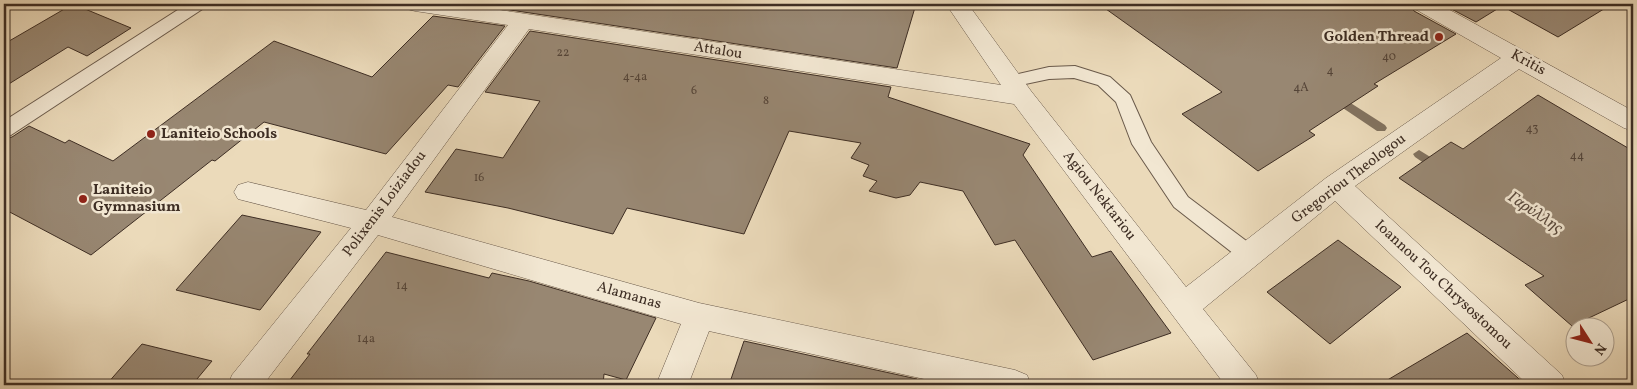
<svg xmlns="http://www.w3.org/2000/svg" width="1637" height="389" font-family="Vollkorn,serif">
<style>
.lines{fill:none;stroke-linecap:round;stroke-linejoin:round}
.stream{fill:#82725f;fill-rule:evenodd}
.building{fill:#988772;stroke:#3e2e24}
.service-casing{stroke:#69594a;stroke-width:2}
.minor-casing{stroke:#69594a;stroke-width:1}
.service{fill:#f2e7d2;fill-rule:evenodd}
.minor{fill:#f2e7d2;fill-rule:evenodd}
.poi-dot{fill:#8f2418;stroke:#f2e7d2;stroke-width:2}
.labels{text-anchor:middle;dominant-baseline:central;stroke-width:5;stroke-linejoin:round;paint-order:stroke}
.number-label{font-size:12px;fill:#544438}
.poi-label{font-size:15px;font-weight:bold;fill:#3e2e24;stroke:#f2e7d2;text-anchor:start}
.street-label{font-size:15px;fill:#3e2e24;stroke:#f2e7d2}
.water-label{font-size:16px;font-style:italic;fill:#5a4a3d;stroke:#f2e7d2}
</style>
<rect width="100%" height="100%" fill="#ebdaba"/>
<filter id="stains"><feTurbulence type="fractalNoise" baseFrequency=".004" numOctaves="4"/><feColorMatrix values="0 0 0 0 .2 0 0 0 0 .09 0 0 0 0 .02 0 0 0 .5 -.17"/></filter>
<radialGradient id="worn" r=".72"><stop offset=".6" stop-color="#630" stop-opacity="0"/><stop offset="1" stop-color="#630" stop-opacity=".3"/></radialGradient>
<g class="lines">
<g class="stream">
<polygon points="1335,93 1385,125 1387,128 1385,131 1377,131 1331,100 1329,97"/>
<polygon points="1419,150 1445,166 1447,169 1445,172 1437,172 1415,157 1413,154"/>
</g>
</g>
<g class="building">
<polygon points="73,4 131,28 87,56 68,47 4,87 4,44"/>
<polygon points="470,4 916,4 897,68"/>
<polygon points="1099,4 1410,4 1414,11 1456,34 1374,84 1378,86 1309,131 1315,135 1258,171 1182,114 1222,92"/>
<polygon points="1442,4 1612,4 1558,37 1502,6 1476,22"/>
<polygon points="433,16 505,26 458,87 448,85 386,154 264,122 215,161 212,160 91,255 4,209 4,139 12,137 29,126 65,143 69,140 113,161 274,41 372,77"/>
<polygon points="530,31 891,87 888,97 1030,144 1023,155 1092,257 1111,251 1171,333 1093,360 1015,240 995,245 963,191 920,182 910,195 896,198 869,191 877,181 863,176 869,165 851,158 861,143 789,131 744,234 627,208 613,234 508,208 425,192 456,149 503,158 540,101 485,92"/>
<polygon points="1538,95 1633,151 1633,297 1572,326 1525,285 1544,276 1399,178 1451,142 1463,149"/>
<polygon points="242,215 321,232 260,310 176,290"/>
<polygon points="1338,240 1401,287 1330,344 1267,292"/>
<polygon points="386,252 489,278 492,273 529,281 656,318 626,380 604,374 603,385 286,385 310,354 307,354"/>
<polygon points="1467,333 1526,385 1379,385"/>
<polygon points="744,341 917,379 916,385 729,385"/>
<polygon points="142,344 212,361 192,385 106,385"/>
</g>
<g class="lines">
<g class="service-casing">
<g id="service">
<polygon points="187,4 206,4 204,8 11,135 4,137 4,121"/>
<polygon points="1075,66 1110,77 1130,95 1151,142 1188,197 1257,249 1261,255 1257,261 1250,263 1243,261 1174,207 1132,144 1116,102 1098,85 1074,78 1049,79 1011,87 1005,85 1002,81 1005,77 1049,67"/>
</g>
</g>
<g class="minor-casing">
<polygon id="minor" points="404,4 459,4 1001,85 946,4 968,4 1031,91 1186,287 1326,178 1501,58 1415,9 1412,4 1439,4 1633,111 1633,131 1624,128 1519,69 1355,186 1562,375 1566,385 1528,385 1335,201 1203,309 1256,375 1260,385 1225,385 1014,104 529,29 392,217 699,303 1015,370 1027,375 1031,385 951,385 709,331 688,385 656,385 681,324 378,235 263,385 228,385 232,375 351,228 238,199 234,192 238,185 248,182 366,210 508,25 415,11 407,9"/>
</g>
<use href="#service" class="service"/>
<use href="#minor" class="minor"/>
</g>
<g class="poi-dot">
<circle cx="1439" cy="37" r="5"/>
<circle cx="151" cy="134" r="5"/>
<circle cx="83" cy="199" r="5"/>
</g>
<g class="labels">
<g class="number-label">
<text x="563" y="53">22</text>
<text x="1389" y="57">40</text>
<text x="1330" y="71">4</text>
<text x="635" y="77">4-4a</text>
<text x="1301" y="88">4A</text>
<text x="694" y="91">6</text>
<text x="766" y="101">8</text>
<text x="1532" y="129">43</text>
<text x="1577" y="156">44</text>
<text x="479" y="178">16</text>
<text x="402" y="286">14</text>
<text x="366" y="339">14a</text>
</g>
<g class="poi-label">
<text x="1429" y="37" text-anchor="end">Golden Thread</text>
<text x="161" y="134">Laniteio Schools</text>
<text x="93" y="190">Laniteio<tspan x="93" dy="17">Gymnasium</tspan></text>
</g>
<g class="street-label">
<text transform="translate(718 51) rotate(9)">Attalou</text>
<text transform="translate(1528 63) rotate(29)">Kritis</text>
<text transform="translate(1349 179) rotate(-37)">Gregoriou Theologou</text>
<text transform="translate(1099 196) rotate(52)">Agiou Nektariou</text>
<text transform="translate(385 204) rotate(-53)">Polixenis Loiziadou</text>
<text transform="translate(1443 285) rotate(43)">Ioannou Tou Chrysostomou</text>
<text transform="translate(629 296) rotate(16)">Alamanas</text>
</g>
<g class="water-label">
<text transform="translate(1535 213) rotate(34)">Γαρύλλης</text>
</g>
</g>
<rect width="1637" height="389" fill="none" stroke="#ebdaba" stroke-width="20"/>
<rect x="5" y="5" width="1627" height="379" fill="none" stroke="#3e2e24" stroke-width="2.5"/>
<rect x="10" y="10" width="1617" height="369" fill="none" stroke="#3e2e24"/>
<g transform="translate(1590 342) rotate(126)"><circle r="24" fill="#f2e7d2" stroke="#aa9d8c"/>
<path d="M0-4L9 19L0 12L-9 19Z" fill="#8f2418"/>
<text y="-8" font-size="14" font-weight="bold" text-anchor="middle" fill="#3e2e24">N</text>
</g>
<rect width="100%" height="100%" filter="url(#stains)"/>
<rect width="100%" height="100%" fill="url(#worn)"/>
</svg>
